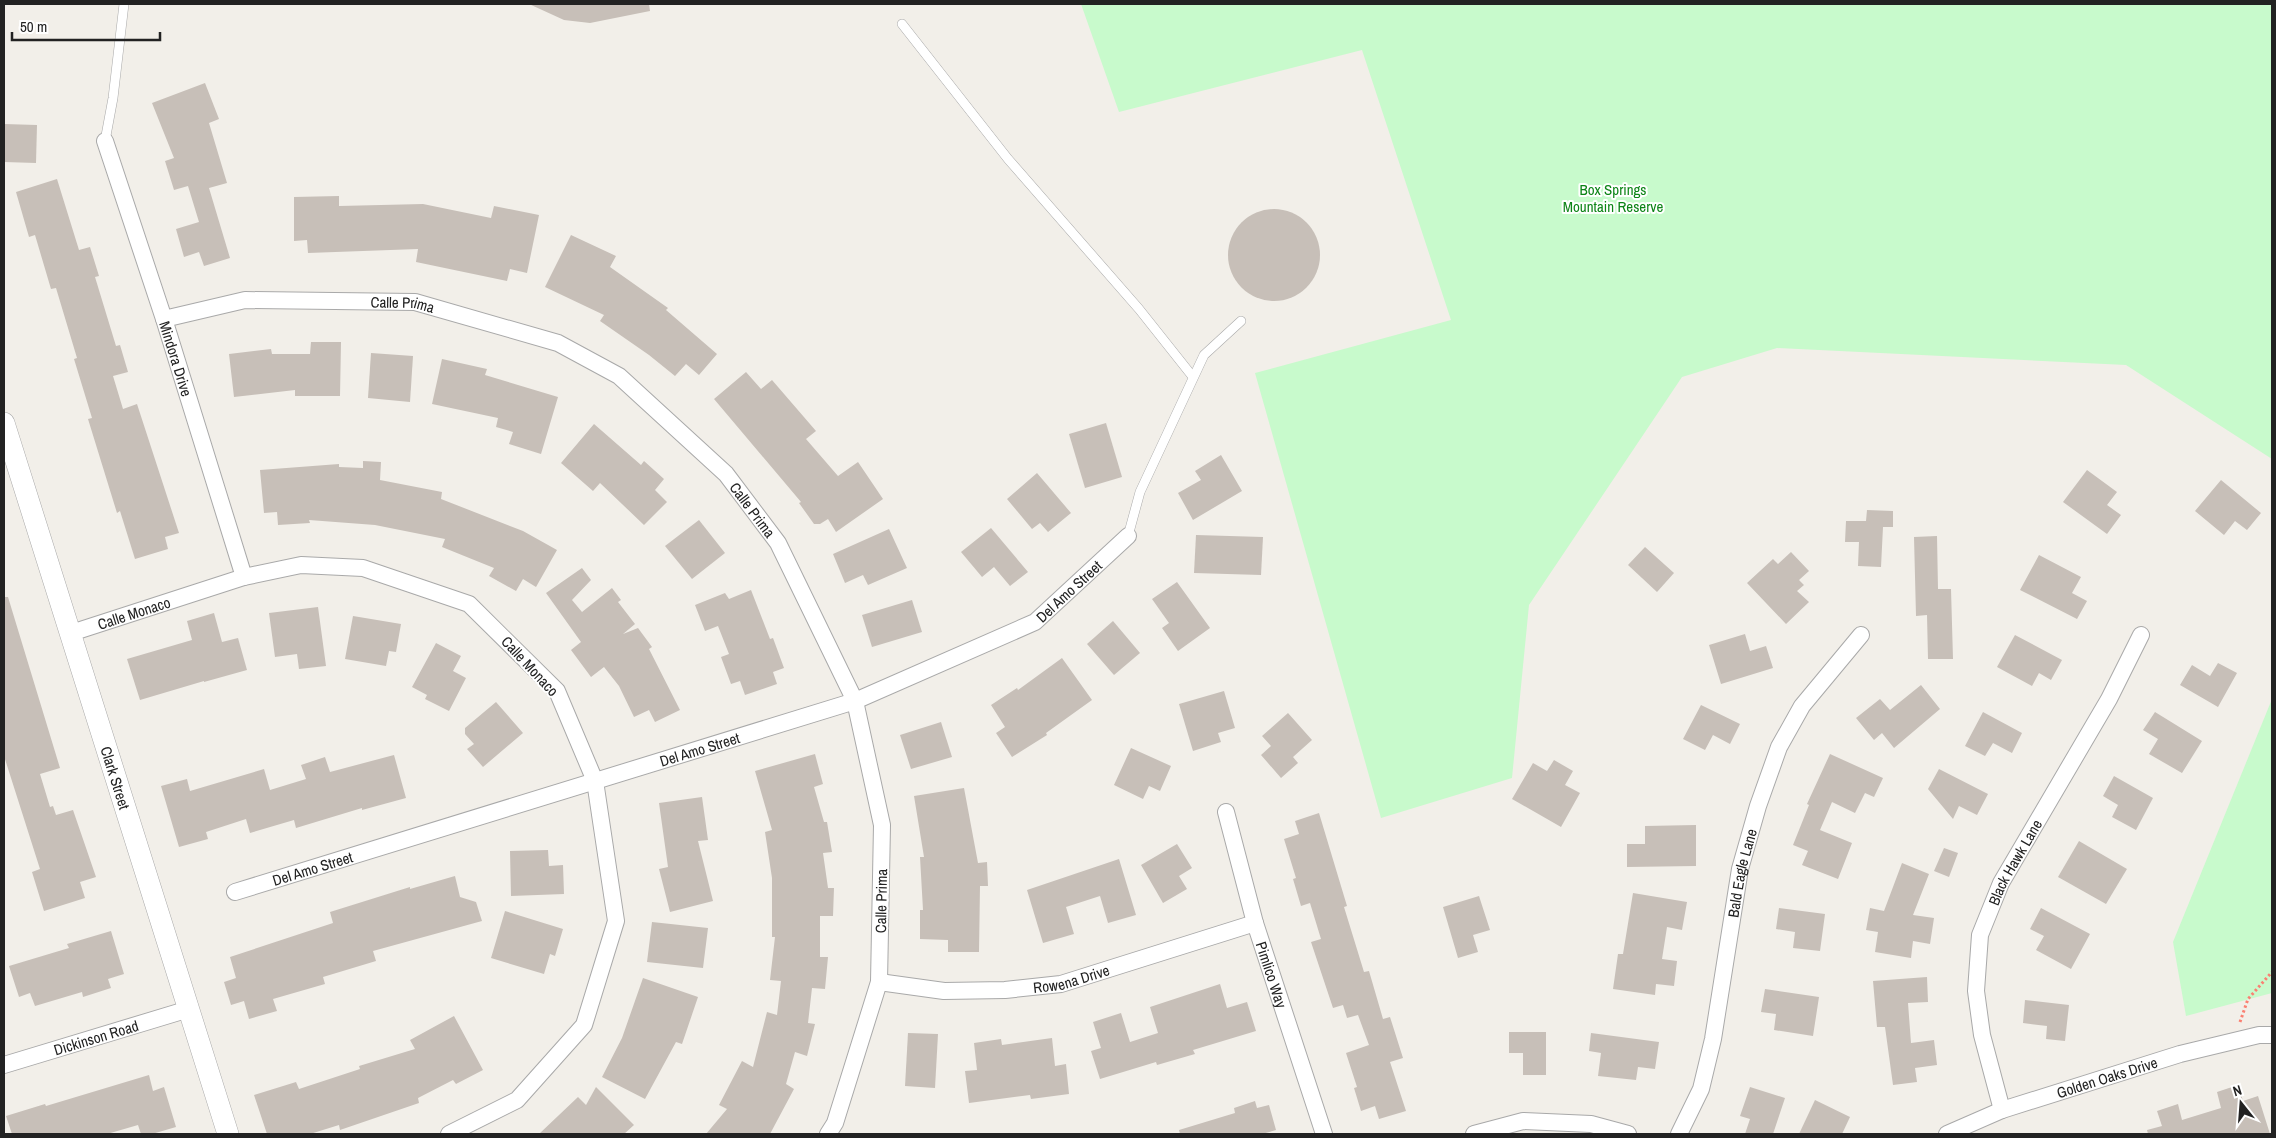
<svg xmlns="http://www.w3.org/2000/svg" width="2276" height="1138" font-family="'Archivo Narrow',sans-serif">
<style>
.park{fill:#c8facc}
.building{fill:#c7bfb8}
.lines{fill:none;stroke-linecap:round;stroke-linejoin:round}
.service-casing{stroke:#a9a9a9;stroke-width:10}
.minor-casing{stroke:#a9a9a9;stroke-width:18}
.tertiary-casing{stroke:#a9a9a9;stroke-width:22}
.path{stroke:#fa8072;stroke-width:3;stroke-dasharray:2.5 2.5;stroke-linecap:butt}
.service{stroke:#fff;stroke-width:9}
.minor{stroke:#fff;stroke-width:16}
.tertiary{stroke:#fff;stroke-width:21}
.labels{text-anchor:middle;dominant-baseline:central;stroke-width:4;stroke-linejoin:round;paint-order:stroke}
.park-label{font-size:15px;fill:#0c8416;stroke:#fff}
.street-label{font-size:15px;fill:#222;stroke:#fff}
</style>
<rect width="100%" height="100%" fill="#f2efe9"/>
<g class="park">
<polygon points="1081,4 2272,4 2272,459 2126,365 1777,348 1682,377 1529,605 1512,778 1381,818 1255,373 1451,320 1362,50 1119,112"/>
<polygon points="2272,699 2272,993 2186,1016 2173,942"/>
</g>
<g class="building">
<polygon points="529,4 649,4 650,11 590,23 564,20"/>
<polygon points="205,83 219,119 209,123 227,183 209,188 230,258 204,266 199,252 184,257 176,229 199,222 188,186 174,190 165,161 174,158 152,103"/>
<polygon points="4,124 37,125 36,163 4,162"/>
<polygon points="57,179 79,250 90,247 99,276 95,277 116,346 120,345 128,372 113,376 123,409 137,404 179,533 165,537 168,549 135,559 120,511 117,513 88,419 92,418 74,359 77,358 56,288 51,289 35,235 29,237 16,192"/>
<polygon points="339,196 339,206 423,204 491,218 494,206 539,215 527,273 510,269 507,281 416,262 418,249 308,253 307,240 294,241 294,197"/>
<circle cx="1274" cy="255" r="46"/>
<polygon points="571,235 616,256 610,267 668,308 666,310 717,354 699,375 686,364 675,376 649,355 600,321 604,315 545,287"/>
<polygon points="311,342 341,342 340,396 295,396 295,390 234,397 229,354 271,349 272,354 310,354"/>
<polygon points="371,353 413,356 410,402 368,398"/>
<polygon points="442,359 487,369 485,375 558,397 541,454 509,444 513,432 496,427 498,418 432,404"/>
<polygon points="746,372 761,389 772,380 816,431 806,439 838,476 858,462 883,499 836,532 828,519 820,524 814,524 799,503 801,502 714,399"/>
<polygon points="1106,423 1122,477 1085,488 1069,434"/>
<polygon points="594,424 641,465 644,461 664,479 655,490 667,502 644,525 600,483 593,491 561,463"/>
<polygon points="1221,455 1242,491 1193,520 1178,493 1201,480 1195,471"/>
<polygon points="363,461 381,462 380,480 442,492 441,499 523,531 557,550 536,587 523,579 516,591 489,576 494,568 442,547 445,539 375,525 309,520 310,523 278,525 277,512 264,513 260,470 339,464 339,467 363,468"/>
<polygon points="2087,470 2117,492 2107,505 2121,515 2107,534 2063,502"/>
<polygon points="1037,473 1071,513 1048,532 1040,523 1032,529 1007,499"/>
<polygon points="2221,480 2261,513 2247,530 2235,521 2224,535 2195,511"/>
<polygon points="1867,510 1893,511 1893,527 1883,527 1881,567 1858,566 1859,542 1845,542 1846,521 1866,521"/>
<polygon points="699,520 725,553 692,579 665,546"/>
<polygon points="991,528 1028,572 1010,586 994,567 982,577 961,552"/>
<polygon points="889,529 907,568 868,585 863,575 845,583 833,554"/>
<polygon points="1196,535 1263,537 1261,575 1194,573"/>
<polygon points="1937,536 1938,589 1951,589 1953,659 1928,659 1927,615 1916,616 1914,537"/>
<polygon points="1645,547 1674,573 1657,592 1628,565"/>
<polygon points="1791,552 1809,571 1799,580 1804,585 1797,591 1809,602 1786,624 1747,583 1773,559 1778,564"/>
<polygon points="2039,555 2081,577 2072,593 2087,601 2077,619 2020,590"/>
<polygon points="582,568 591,580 572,600 582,612 612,588 621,600 618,602 635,624 623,634 638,628 652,647 649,649 680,710 655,722 649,710 634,717 619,686 604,667 591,677 571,650 581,642 546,593"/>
<polygon points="1177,582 1210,628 1178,651 1162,628 1169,623 1152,599"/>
<polygon points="751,590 770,639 773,638 784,668 773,672 777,684 745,695 740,681 731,684 721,657 729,654 718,626 705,631 695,605 725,593 729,599"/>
<polygon points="4,597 8,597 60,768 40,774 50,807 53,806 56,815 73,810 96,877 80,882 85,898 44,911 32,872 40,869 4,756"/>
<polygon points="912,600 922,632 872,647 862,615"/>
<polygon points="318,607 326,666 299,669 297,654 275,657 269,613"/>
<polygon points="214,613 222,642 238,638 247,670 204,682 204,681 140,700 127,659 192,640 187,621"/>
<polygon points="353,616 401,624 396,652 389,651 386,666 345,659"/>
<polygon points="1113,621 1140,653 1114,675 1087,644"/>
<polygon points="1745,634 1750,651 1766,646 1773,668 1721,684 1709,645"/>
<polygon points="2015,635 2062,660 2051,680 2039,673 2032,686 1997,667"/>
<polygon points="436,643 461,656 453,671 466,678 449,711 425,699 427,695 412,687"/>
<polygon points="1062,658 1092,700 1046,733 1047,735 1012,757 996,733 1005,727 991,705 1017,688 1018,690"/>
<polygon points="2218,663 2237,673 2218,707 2180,685 2192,665 2210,676"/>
<polygon points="1921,685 1940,709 1894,748 1882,733 1874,740 1856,718 1880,699 1890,710"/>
<polygon points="1224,691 1235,728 1218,733 1221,742 1193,751 1179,704"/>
<polygon points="496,702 523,733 483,767 467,749 474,744 465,734 465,728"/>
<polygon points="1701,705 1740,724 1730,744 1713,735 1705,750 1683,739"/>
<polygon points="1983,712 2022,733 2012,753 1993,743 1985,756 1965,746"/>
<polygon points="2155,712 2202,741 2182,773 2149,754 2158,739 2143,730"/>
<polygon points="1288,713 1312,740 1293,757 1298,763 1281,778 1261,755 1271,746 1262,736"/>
<polygon points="941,722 952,757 911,769 900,735"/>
<polygon points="1131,748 1171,766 1160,791 1149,786 1143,799 1114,785"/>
<polygon points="815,754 823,784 814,787 824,822 827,822 832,852 823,853 828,888 834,888 833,916 820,916 820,957 828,957 825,989 812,988 808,1023 815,1024 807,1056 795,1052 786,1084 794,1089 770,1134 706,1134 727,1109 719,1105 742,1061 753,1067 767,1012 777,1015 781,981 770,980 775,937 772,937 772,878 765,832 772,830 755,771"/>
<polygon points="1830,754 1883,778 1874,797 1865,793 1855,813 1832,802 1820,830 1852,843 1838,879 1802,865 1808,851 1793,845 1809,805 1807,804"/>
<polygon points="394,755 406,798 362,810 362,808 296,828 294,820 250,833 246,819 206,832 208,839 179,847 161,786 187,779 190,791 264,769 270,790 306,779 301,765 325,757 330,772"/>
<polygon points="1554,760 1573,771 1565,785 1580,793 1561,827 1512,799 1533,763 1547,771"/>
<polygon points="1939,769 1988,794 1977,815 1959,806 1953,819 1928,789"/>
<polygon points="2114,776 2153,798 2136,830 2112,817 2118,805 2103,796"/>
<polygon points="964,788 978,863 987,862 988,886 980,886 979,952 948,952 948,940 920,939 920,910 923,910 920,857 924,857 914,796"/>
<polygon points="702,797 708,840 698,841 713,901 670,912 659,869 668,867 659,803"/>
<polygon points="1319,813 1347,906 1344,907 1364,972 1369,971 1383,1019 1390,1017 1403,1058 1390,1062 1406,1111 1379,1119 1375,1106 1361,1111 1354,1088 1357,1087 1346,1053 1369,1045 1358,1015 1347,1018 1343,1005 1333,1008 1311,942 1321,939 1310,903 1301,906 1293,879 1296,878 1284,839 1299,834 1295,821"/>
<polygon points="1696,825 1696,866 1627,867 1627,844 1645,844 1645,826"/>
<polygon points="2079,841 2127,869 2106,904 2058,877"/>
<polygon points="1177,844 1192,868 1179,876 1187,889 1163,903 1141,865"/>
<polygon points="1944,848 1958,853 1949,877 1934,871"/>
<polygon points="548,850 549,866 563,865 564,894 511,896 510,851"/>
<polygon points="1119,859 1136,915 1108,923 1100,896 1066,907 1074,934 1043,943 1027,890"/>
<polygon points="1902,863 1929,874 1913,915 1934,918 1930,944 1913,941 1911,958 1875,952 1878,932 1866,930 1870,908 1884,911"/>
<polygon points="455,876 460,897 476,902 482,921 373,951 376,961 323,977 325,984 273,999 277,1011 249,1019 244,1001 231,1005 224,982 236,978 230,957 333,923 330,912 410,887 410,889"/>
<polygon points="1633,893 1687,902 1682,930 1667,927 1662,959 1677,961 1674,986 1656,984 1655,995 1613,989 1618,954 1623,954"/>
<polygon points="1479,896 1490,930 1473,935 1478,952 1458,958 1443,907"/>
<polygon points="1779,908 1825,914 1820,951 1793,948 1795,932 1776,929"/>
<polygon points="2041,908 2090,934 2071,969 2036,950 2044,936 2030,929"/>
<polygon points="505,911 563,929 555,956 550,954 544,974 491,958"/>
<polygon points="652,922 708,928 703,968 647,962"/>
<polygon points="111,931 124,974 108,979 111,988 83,997 82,992 35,1006 30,993 19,997 9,966 69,948 67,944"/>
<polygon points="1927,977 1928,1002 1908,1003 1911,1043 1934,1040 1937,1065 1915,1068 1917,1082 1893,1085 1885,1027 1877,1027 1873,981"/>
<polygon points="643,978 698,997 682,1044 676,1042 645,1099 602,1077 622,1038"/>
<polygon points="1220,984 1227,1008 1247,1002 1256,1031 1193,1050 1195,1054 1157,1065 1156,1062 1100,1079 1091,1051 1101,1048 1093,1022 1121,1013 1130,1042 1158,1033 1150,1007"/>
<polygon points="1765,989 1819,997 1813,1036 1774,1030 1776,1014 1761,1012"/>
<polygon points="2025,1000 2069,1005 2065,1041 2046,1039 2047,1026 2023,1023"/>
<polygon points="454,1016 483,1070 456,1084 453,1080 418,1098 419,1103 340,1130 339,1125 310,1134 267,1134 254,1095 296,1082 299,1089 360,1069 359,1066 415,1049 410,1040"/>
<polygon points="1509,1032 1546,1032 1546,1075 1523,1075 1523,1053 1509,1053"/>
<polygon points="908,1033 938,1034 935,1088 905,1086"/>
<polygon points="1591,1033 1659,1042 1655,1069 1638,1067 1636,1080 1598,1076 1601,1053 1589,1051"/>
<polygon points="1052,1038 1055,1066 1066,1064 1069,1094 1031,1099 1030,1095 969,1103 965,1071 977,1070 974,1043 1001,1039 1002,1045"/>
<polygon points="149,1075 153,1091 164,1087 176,1127 152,1134 141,1134 138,1125 107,1134 12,1134 6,1116 45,1104 46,1106"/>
<polygon points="2238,1085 2243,1101 2258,1096 2270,1134 2148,1134 2147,1130 2162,1126 2157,1111 2178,1104 2182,1120 2221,1108 2217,1092"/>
<polygon points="596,1087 634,1125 624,1134 539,1134 578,1097 586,1105"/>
<polygon points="1750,1087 1785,1098 1773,1134 1745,1134 1750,1119 1740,1116"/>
<polygon points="1815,1100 1850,1117 1842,1134 1799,1134"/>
<polygon points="1255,1101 1257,1108 1269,1105 1276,1130 1262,1134 1180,1134 1179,1130 1235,1113 1234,1108"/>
</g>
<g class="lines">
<g class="service-casing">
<g id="service">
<polyline points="902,24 1008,159 1139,309 1193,377"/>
<polyline points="105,141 113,98 124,4"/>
<polyline points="1128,536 1140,492 1204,355 1241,321"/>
</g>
</g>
<g class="minor-casing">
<g id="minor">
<path id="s1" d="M105,141L164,319L244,577"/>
<path id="s2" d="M164,319L245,300L415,302L558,343L619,376L726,474L778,543L855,701L882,825L879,982L835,1123L828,1134"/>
<path id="s3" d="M71,633L244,577L301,565L363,568L469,604L557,691L595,781L616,921L584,1025L517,1100L449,1134"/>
<path id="s4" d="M1226,812L1255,923L1324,1134"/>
<path id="s5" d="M235,892L855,701L1035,622L1128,536"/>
<path id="s6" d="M879,982L944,991L1005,990L1061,984L1255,923"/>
<path id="s7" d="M4,1065L189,1009"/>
<path id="s8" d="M2002,1110L1982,1035L1976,991L1980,935L2001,883L2109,699L2141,635"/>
<polyline points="1474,1134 1523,1121 1591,1124 1628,1134"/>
<path id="s9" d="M1679,1134L1701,1089L1713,1039L1740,869L1758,806L1779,747L1802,706L1861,635"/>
<path id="s10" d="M1947,1134L2002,1110L2180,1054L2259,1035H2272"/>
</g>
</g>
<g class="tertiary-casing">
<g id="tertiary">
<path id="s11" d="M4,423L228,1134"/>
</g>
</g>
<polyline class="path" points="2240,1022 2248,999 2272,972"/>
<use href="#service" class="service"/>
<use href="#minor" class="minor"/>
<use href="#tertiary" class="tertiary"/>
</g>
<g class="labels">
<g class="park-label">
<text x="1613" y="189">Box Springs<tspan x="1613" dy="17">Mountain Reserve</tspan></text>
</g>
<g class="street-label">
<text stroke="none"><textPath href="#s2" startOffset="241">Calle Prima</textPath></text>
<text stroke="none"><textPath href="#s1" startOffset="229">Mindora Drive</textPath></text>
<text stroke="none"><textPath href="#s2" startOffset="661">Calle Prima</textPath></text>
<text stroke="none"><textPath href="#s5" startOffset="891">Del Amo Street</textPath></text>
<text stroke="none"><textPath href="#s3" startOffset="66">Calle Monaco</textPath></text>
<text transform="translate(530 666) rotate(47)">Calle Monaco</text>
<text stroke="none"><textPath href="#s5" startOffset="486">Del Amo Street</textPath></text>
<text stroke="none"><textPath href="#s11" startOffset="372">Clark Street</textPath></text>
<text stroke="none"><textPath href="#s8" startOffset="259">Black Hawk Lane</textPath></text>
<text stroke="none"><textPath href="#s5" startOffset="81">Del Amo Street</textPath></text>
<text stroke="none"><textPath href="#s9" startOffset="270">Bald Eagle Lane</textPath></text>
<text transform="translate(881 901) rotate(-89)">Calle Prima</text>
<text stroke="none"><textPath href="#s4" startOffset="169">Pimlico Way</textPath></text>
<text stroke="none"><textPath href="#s6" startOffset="194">Rowena Drive</textPath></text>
<text stroke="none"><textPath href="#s7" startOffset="96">Dickinson Road</textPath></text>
<text stroke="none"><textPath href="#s10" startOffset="170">Golden Oaks Drive</textPath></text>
</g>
</g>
<rect width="2276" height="1138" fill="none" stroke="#222222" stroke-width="10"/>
<g transform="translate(2241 1103) rotate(343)" stroke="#ffffff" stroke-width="4" paint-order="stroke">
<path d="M0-4L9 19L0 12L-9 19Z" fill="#222222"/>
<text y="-8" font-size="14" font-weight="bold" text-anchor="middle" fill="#222222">N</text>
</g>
<path d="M12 32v8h148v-8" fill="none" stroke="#222222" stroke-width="2.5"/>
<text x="20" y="32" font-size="15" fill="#222222" stroke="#ffffff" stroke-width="4" paint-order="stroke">50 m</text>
</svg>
